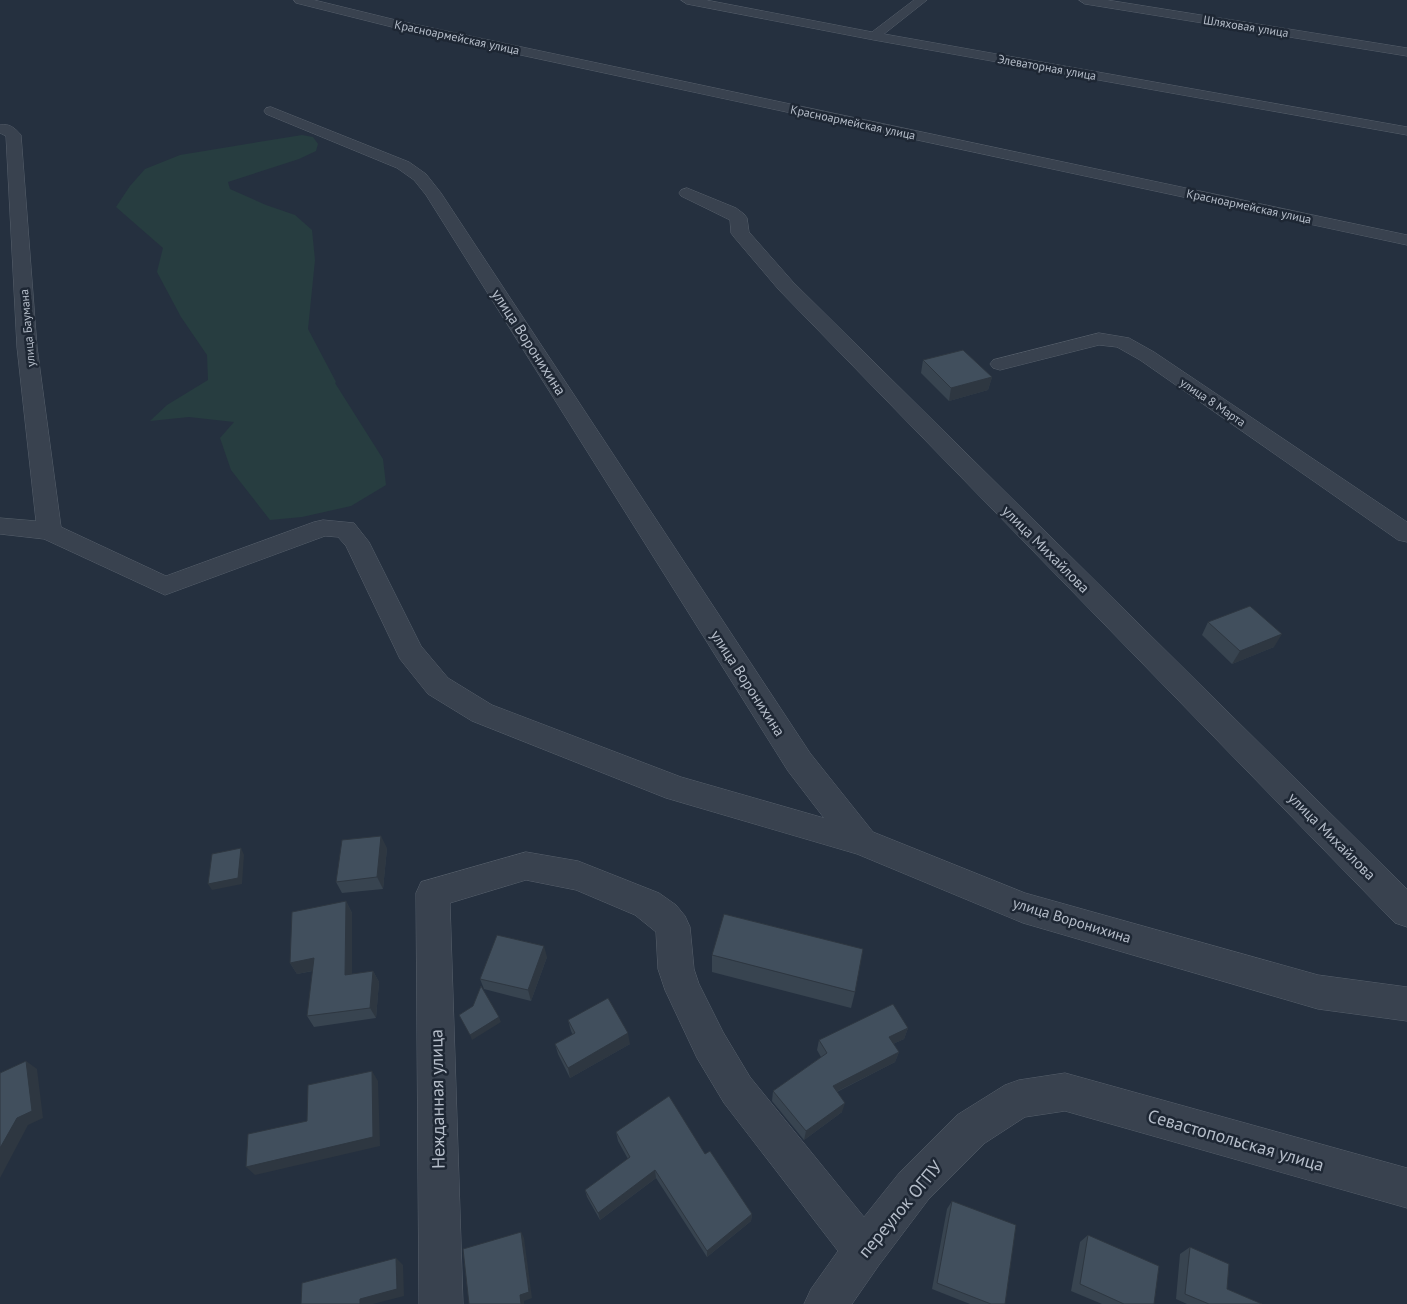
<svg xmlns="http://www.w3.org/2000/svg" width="1407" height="1304" font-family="'PT Sans',sans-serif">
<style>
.green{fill:#273d40}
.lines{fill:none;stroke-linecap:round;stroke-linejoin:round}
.minor-casing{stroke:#57606c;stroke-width:1}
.minor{fill:#39424f;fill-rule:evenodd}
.wall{fill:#384450}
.shaded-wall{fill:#2e3741}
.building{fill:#414f5d;stroke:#2e3741}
.labels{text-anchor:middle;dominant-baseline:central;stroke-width:5;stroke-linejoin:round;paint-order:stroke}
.far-street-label{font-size:12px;fill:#b5bdc9;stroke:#1e2734}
.street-label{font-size:15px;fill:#b5bdc9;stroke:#1e2734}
.near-street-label{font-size:18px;fill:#b5bdc9;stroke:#1e2734}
</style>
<rect width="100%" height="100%" fill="#25303f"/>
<polygon class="green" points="302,135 313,137 318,144 316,151 299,159 228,182 230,189 266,205 295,215 312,230 315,260 308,329 336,382 335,383 383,459 386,485 351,506 302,517 270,520 231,470 220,438 234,422 189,417 150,421 167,405 208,380 207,355 181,317 157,272 163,248 116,207 130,186 145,169 180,155"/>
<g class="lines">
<g class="minor-casing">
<g id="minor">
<polygon points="294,0 314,0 404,22 1407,235 1407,245 404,30 296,3"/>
<polygon points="681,0 706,0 872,32 914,0 927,0 884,34 1407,127 1407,135 874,40 687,4"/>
<polygon points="1079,0 1107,0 1407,48 1407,56 1085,4"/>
<path d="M271,107L409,162L426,174L441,193L810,753L873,832L1025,893L1318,975L1407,987V1021L1318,1009L1023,923L857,854L666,798L472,721L428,694L400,659L346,546L338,537L325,536L165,595L44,539L0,534V518L36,521L17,347L6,136L0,133V125C9,123 15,128 21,135L37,347L61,527L166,576L314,522L323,520L354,523L369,542L421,646L448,678L492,705L681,777L824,818L788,771L426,195L414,180L397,168L266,114L264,111L266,108Z"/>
<polygon points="687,188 736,208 744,214 747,218 749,232 793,282 1407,889 1407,927 1395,923 779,290 734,237 731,233 730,220 681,196 679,193 681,190"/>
<polygon points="1099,333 1129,338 1154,352 1407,522 1407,542 1398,540 1140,360 1117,347 1099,345 1000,370 993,368 990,364 993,360"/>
<polygon points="526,852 578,861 659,893 676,905 685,916 690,927 694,969 699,984 723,1032 750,1077 864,1217 900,1172 957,1115 1005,1085 1019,1080 1065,1073 1407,1168 1407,1208 1065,1111 1025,1117 985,1143 928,1200 879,1265 852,1304 804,1304 811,1289 838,1251 724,1103 697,1058 665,990 658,969 656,932 635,915 576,890 526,880 450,903 463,1304 419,1304 416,893 421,882"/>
</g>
</g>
<use href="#minor" class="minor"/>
</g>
<g class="wall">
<polygon points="923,360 992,377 988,390 949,401 921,373"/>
<polygon points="1208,622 1274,647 1232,664 1202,635"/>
<polygon points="387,848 383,889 342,893 336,882"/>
<polygon points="346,901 352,913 352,974 373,971 379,982 376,1018 314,1027 307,1016 313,971 297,974 290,963"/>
<polygon points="712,955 855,992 851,1008 712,972"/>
<polygon points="547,957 531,1001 484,989 480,979"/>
<polygon points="568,1020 630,1044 570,1078 558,1054 555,1044 573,1035 571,1031"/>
<polygon points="908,1028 904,1039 893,1044 899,1052 895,1062 837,1092 842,1112 804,1140 772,1101 773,1091 821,1057 817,1050 819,1040"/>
<polygon points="616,1132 705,1154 752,1214 751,1221 707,1257 656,1178 600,1220 587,1197 585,1190 628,1159 618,1141"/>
<polygon points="952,1201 1005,1304 970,1304 932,1289 947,1209"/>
<polygon points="1088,1235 1154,1304 1102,1304 1071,1291 1080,1242"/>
<polygon points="1190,1247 1227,1289 1262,1304 1187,1304 1176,1299 1180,1254"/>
</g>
<g class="shaded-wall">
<polygon points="992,377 988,390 949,401 951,388"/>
<polygon points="1282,634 1274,647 1232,664 1240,651"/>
<polygon points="381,836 387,848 383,889 377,877"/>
<polygon points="241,848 244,855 242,884 212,890 208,884"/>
<polygon points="346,901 352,913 352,985 345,975"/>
<polygon points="544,946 547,957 531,1001 528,990"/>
<polygon points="314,958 321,969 297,974 290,963"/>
<polygon points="373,971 379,982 376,1018 370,1008"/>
<polygon points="499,1017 501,1022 472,1040 470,1035"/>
<polygon points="908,1028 904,1039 886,1047 889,1037"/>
<polygon points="628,1033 630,1044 570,1078 568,1068"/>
<polygon points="899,1052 895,1062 830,1095 833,1086"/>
<polygon points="26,1061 37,1069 43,1118 28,1125 0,1178 0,1148"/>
<polygon points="372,1071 378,1081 380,1146 255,1175 246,1167"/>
<polygon points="845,1103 842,1112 804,1140 806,1131"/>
<polygon points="655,1170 656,1178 600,1220 598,1213"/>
<polygon points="752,1214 751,1221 707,1257 707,1251"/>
<polygon points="521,1232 524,1238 532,1298 524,1301 524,1304 521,1304 520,1295"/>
<polygon points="396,1258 403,1265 404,1296 373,1304 360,1304 360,1299"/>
</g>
<g class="building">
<polygon points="963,350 992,377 951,388 923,360"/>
<polygon points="1250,606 1282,634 1240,651 1208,622"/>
<polygon points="381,836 377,877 336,882 342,840"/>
<polygon points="241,848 238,878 208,884 212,854"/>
<polygon points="346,901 345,975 373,971 370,1008 307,1016 314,958 290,963 292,912"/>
<polygon points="724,914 863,949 855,992 712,955"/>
<polygon points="497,935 544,946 528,990 480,979"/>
<polygon points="481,986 499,1017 470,1035 459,1015 473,1006"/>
<polygon points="608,998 628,1033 568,1068 555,1044 575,1033 568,1020"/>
<polygon points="893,1004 908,1028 889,1037 899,1052 833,1086 845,1103 806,1131 773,1091 827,1053 819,1040"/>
<polygon points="26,1061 32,1111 17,1118 0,1148 0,1073"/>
<polygon points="372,1071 373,1137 246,1167 248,1134 307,1121 308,1085"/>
<polygon points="669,1096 705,1154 710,1151 752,1214 707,1251 655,1170 598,1213 585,1190 630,1157 616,1132"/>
<polygon points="952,1201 1016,1225 1005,1304 991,1304 937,1283"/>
<polygon points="521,1232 529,1292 520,1295 521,1304 469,1304 463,1249"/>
<polygon points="1088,1235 1159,1266 1154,1304 1124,1304 1080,1284"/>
<polygon points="1190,1247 1229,1264 1227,1289 1262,1304 1209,1304 1185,1294"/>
<polygon points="396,1258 397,1289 360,1299 360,1304 301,1304 302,1283"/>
</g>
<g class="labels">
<g class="far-street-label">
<text transform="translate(1246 26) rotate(9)">Шляховая улица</text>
<text transform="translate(457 37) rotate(12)">Красноармейская улица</text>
<text transform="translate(1047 67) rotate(10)">Элеваторная улица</text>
<text transform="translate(853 122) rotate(12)">Красноармейская улица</text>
<text transform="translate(1249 206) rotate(12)">Красноармейская улица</text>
<text transform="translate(27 328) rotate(-95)">улица Баумана</text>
<text transform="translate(1213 402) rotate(34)">улица 8 Марта</text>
</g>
<g class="street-label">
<text transform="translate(529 342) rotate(57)">улица Воронихина</text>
<text transform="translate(1046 549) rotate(45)">улица Михайлова</text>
<text transform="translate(748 683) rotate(57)">улица Воронихина</text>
<text transform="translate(1332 836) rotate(45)">улица Михайлова</text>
<text transform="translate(1072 920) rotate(17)">улица Воронихина</text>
</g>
<g class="near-street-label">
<text transform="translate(437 1099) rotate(-91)">Нежданная улица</text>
<text transform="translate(1236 1140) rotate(16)">Севастопольская улица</text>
<text transform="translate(900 1209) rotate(-50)">переулок ОГПУ</text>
</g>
</g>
</svg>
